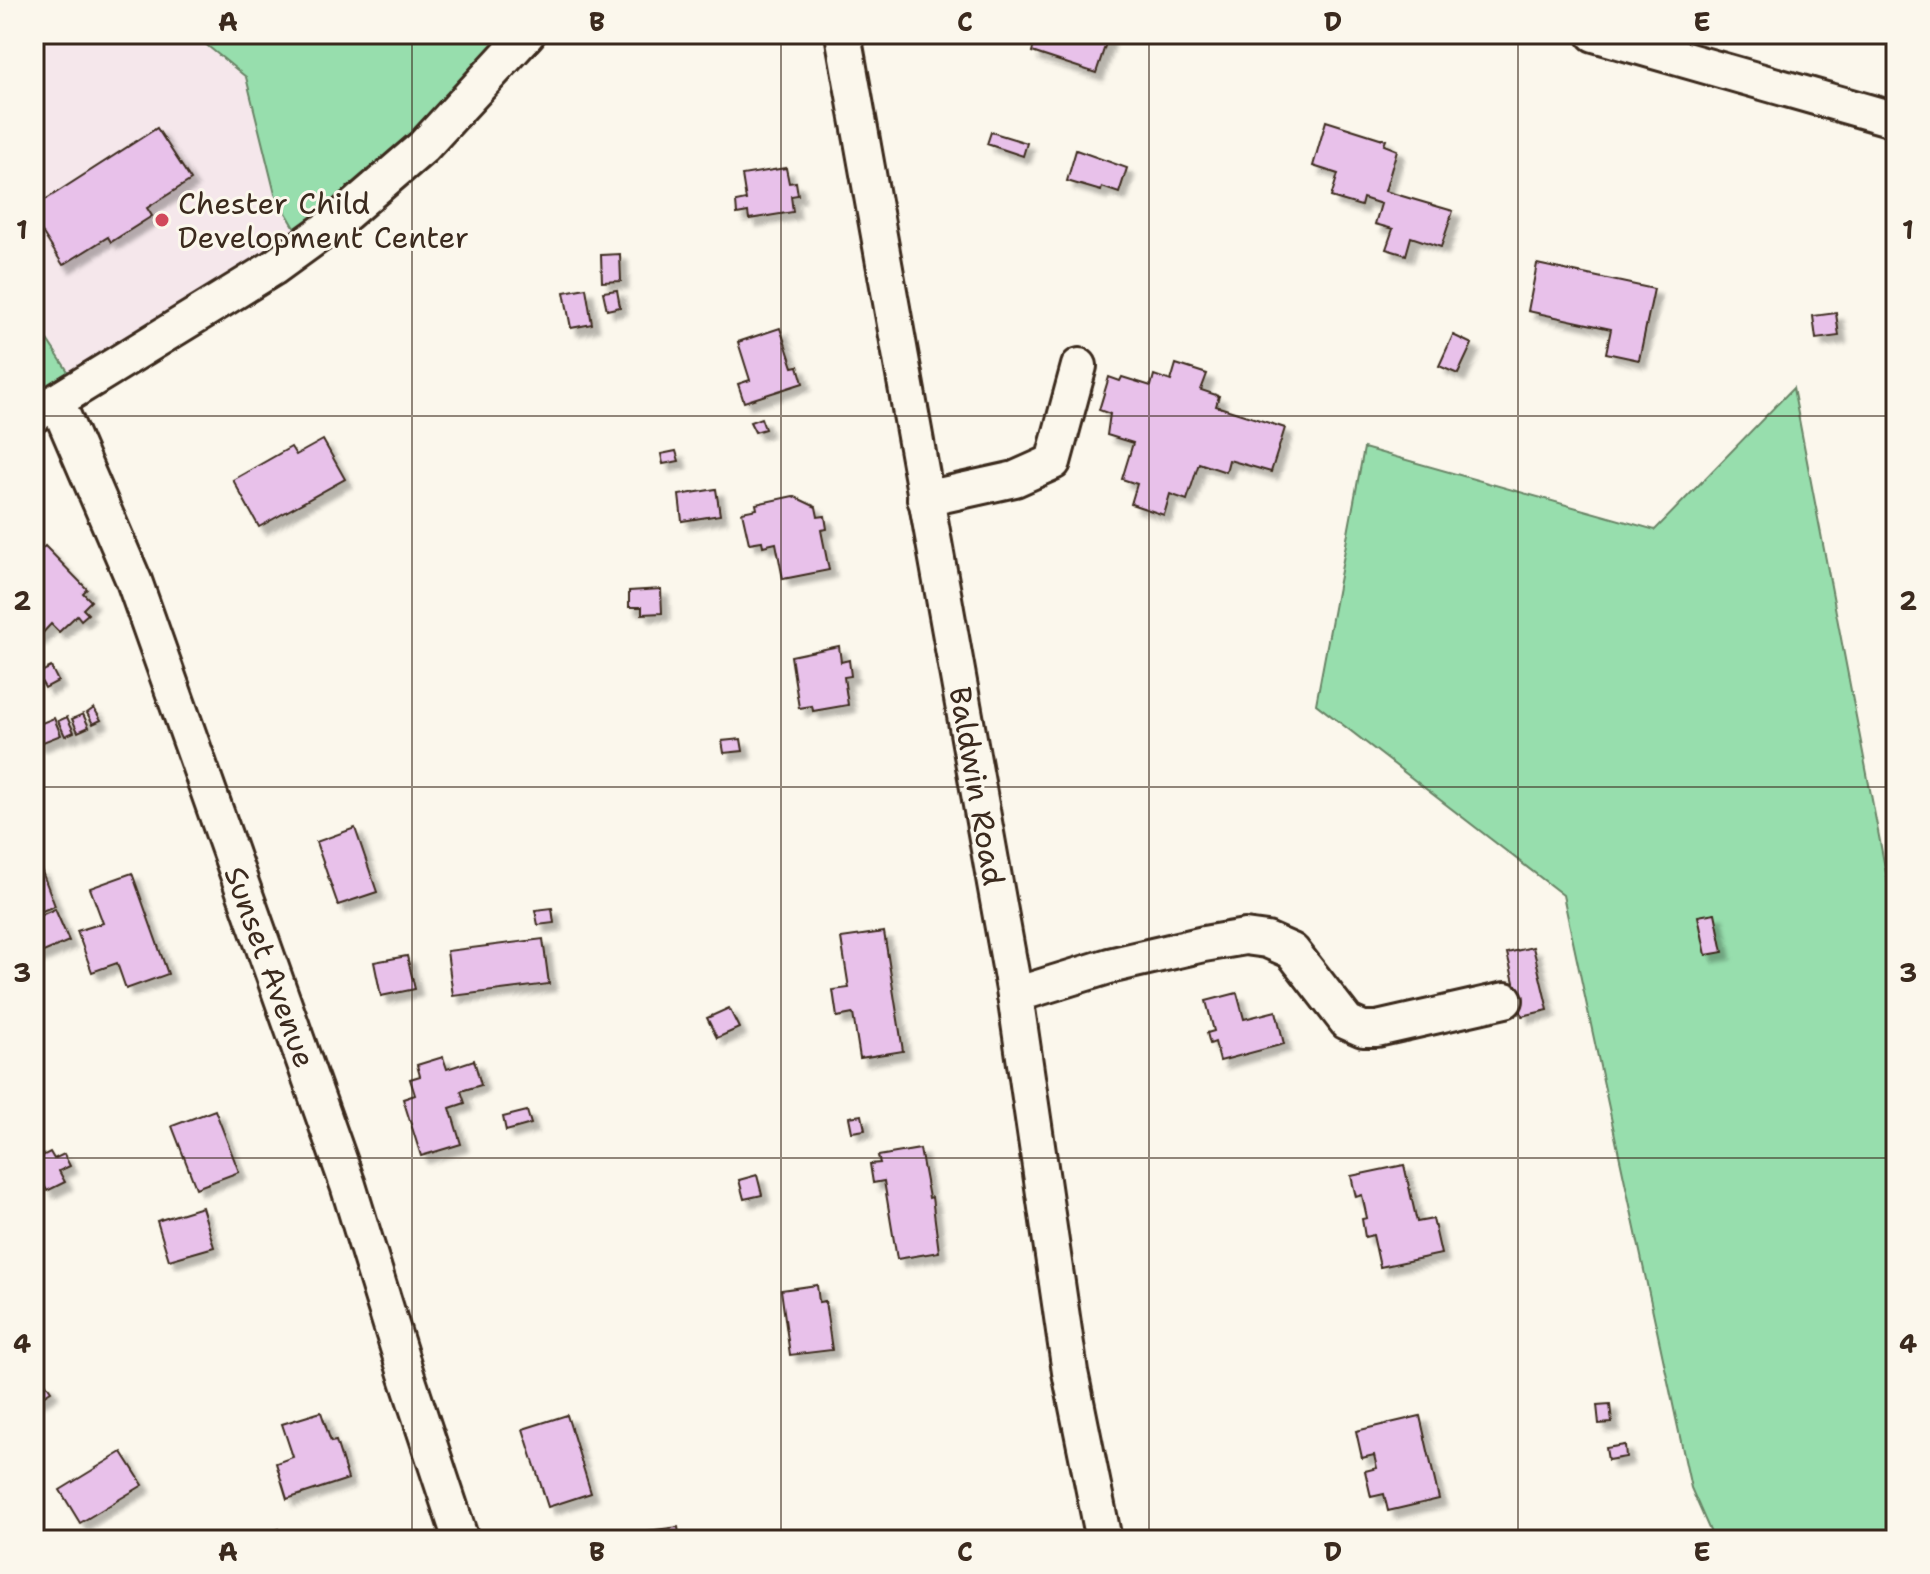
<svg xmlns="http://www.w3.org/2000/svg" width="1930" height="1574" font-family="'Shantell Sans',sans-serif">
<style>
.built{fill:#f5e7eb}
.green{fill:#97dead;stroke:#698466;stroke-width:2}
.building{fill:#e8c1ea;stroke:#3b2a1e;stroke-width:2;filter:url(#shadow)}
.lines{fill:none;stroke-linecap:round;stroke-linejoin:round}
.minor-casing{stroke:#3b2a1e;stroke-width:40}
.minor{stroke:#fbf7ec;stroke-width:34}
.grid{fill:none;stroke:#3b2a1e;stroke-width:2;stroke-opacity:0.55}
.poi-dot{fill:#d1495b;stroke:#fbf7ec;stroke-width:3}
.labels{text-anchor:middle;dominant-baseline:central;stroke-width:6;stroke-linejoin:round;paint-order:stroke}
.poi-label{font-size:30px;fill:#3b2a1e;stroke:#fbf7ec;text-anchor:start}
.street-label{font-size:30px;fill:#3b2a1e;stroke:#fbf7ec}
.neatline{fill:none;stroke:#3b2a1e;stroke-width:3}
.grid-label{font-size:26px;text-anchor:middle;font-weight:bold;fill:#3b2a1e}
</style>
<defs>
<filter id="shadow"><feDropShadow dx="7" dy="7" stdDeviation="2" flood-color="#0004"/></filter>
</defs>
<rect width="100%" height="100%" fill="#fbf7ec"/>
<filter id="ink" filterUnits="userSpaceOnUse"><feTurbulence type="fractalNoise" baseFrequency=".0125" numOctaves="2"/><feDisplacementMap in="SourceGraphic" scale="16" xChannelSelector="R" yChannelSelector="G"/><feConvolveMatrix kernelMatrix="1 2 1 2 8 2 1 2 1" color-interpolation-filters="sRGB"/></filter>
<g filter="url(#ink)">
<polygon class="built" points="34,34 193,34 246,77 275,194 305,245 79,388 34,320"/>
<g class="green">
<polygon points="193,34 527,34 305,245 275,194 246,77"/>
<polygon points="34,320 79,388 34,415"/>
<polygon points="1793,388 1896,925 1896,1540 1714,1540 1691,1488 1563,895 1316,704 1364,448 1655,530"/>
</g>
<g class="building">
<polygon points="1037,34 1109,34 1096,73 1032,52"/>
<polygon points="1326,121 1386,140 1384,145 1397,150 1385,191 1453,211 1441,247 1411,237 1406,255 1386,249 1393,229 1375,224 1381,204 1363,198 1361,206 1331,197 1338,174 1313,166"/>
<polygon points="157,128 191,180 147,208 152,216 111,242 108,237 63,265 34,219 34,207"/>
<polygon points="991,132 1027,143 1023,156 987,144"/>
<polygon points="1076,150 1127,168 1119,193 1102,187 1101,191 1067,181"/>
<polygon points="786,168 789,183 796,182 798,195 791,196 793,212 749,219 748,212 737,214 736,202 746,200 742,175"/>
<polygon points="620,254 621,281 602,282 601,255"/>
<polygon points="1537,264 1654,289 1639,360 1606,353 1611,329 1528,311"/>
<polygon points="586,288 592,324 571,328 564,292"/>
<polygon points="617,290 620,307 607,310 603,292"/>
<polygon points="1836,313 1839,336 1816,339 1813,316"/>
<polygon points="780,328 793,367 798,366 803,383 744,402 738,384 750,380 738,342"/>
<polygon points="1453,335 1472,344 1458,374 1439,366"/>
<polygon points="1176,364 1207,374 1201,390 1219,396 1216,406 1285,428 1271,472 1229,460 1226,472 1199,463 1187,500 1170,494 1164,515 1131,504 1137,484 1122,479 1133,443 1107,435 1110,414 1099,410 1109,377 1120,381 1122,377 1151,386 1154,375 1171,381"/>
<polygon points="761,418 765,429 755,432 750,422"/>
<polygon points="323,440 345,479 259,527 233,480 291,447 296,455"/>
<polygon points="676,451 679,461 663,464 661,454"/>
<polygon points="716,489 720,515 682,521 679,495"/>
<polygon points="793,496 816,507 818,517 825,516 827,529 821,530 829,570 783,579 776,543 763,546 762,541 749,543 742,512 757,509 756,504"/>
<polygon points="45,546 87,589 83,593 91,601 83,609 88,614 81,620 77,615 59,632 51,624 38,638 34,634 34,556"/>
<polygon points="661,589 662,613 642,614 642,607 629,607 629,591"/>
<polygon points="839,646 841,662 849,660 851,676 844,677 848,705 813,711 812,706 799,708 791,656"/>
<polygon points="51,667 58,681 45,688 37,674"/>
<polygon points="94,708 101,720 93,724 87,713"/>
<polygon points="83,714 89,727 78,732 72,719"/>
<polygon points="67,717 74,732 65,736 58,721"/>
<polygon points="54,718 61,735 38,744 34,726"/>
<polygon points="741,739 743,751 724,753 722,741"/>
<polygon points="355,828 377,892 338,905 316,842"/>
<polygon points="41,869 55,906 34,914 34,871"/>
<polygon points="132,873 168,974 126,989 117,963 92,972 77,931 103,923 90,888"/>
<polygon points="552,908 554,923 538,925 535,910"/>
<polygon points="55,909 69,941 34,956 34,918"/>
<polygon points="1715,913 1723,952 1706,955 1698,916"/>
<polygon points="884,932 903,1051 860,1058 853,1014 837,1017 833,990 849,988 841,938"/>
<polygon points="543,939 549,984 453,996 447,951"/>
<polygon points="1533,947 1548,1010 1522,1016 1507,953"/>
<polygon points="407,956 415,989 381,996 374,962"/>
<polygon points="1237,993 1244,1019 1276,1011 1284,1044 1220,1061 1215,1042 1210,1044 1207,1033 1214,1031 1206,1001"/>
<polygon points="729,1008 739,1028 717,1038 707,1018"/>
<polygon points="443,1057 447,1069 474,1060 481,1085 461,1091 465,1103 450,1108 461,1144 421,1156 403,1099 415,1095 410,1079 420,1076 417,1065"/>
<polygon points="215,1110 239,1172 196,1188 172,1126"/>
<polygon points="527,1111 531,1124 506,1131 503,1117"/>
<polygon points="862,1115 865,1130 852,1132 849,1117"/>
<polygon points="920,1149 929,1198 932,1197 939,1252 897,1259 884,1181 873,1183 870,1164 880,1163 878,1156"/>
<polygon points="50,1152 54,1159 64,1154 70,1166 59,1171 65,1182 47,1191 34,1166 34,1160"/>
<polygon points="1404,1165 1417,1222 1433,1219 1441,1254 1380,1267 1373,1235 1365,1237 1362,1219 1367,1218 1362,1195 1356,1197 1351,1176"/>
<polygon points="757,1175 762,1195 744,1199 739,1180"/>
<polygon points="202,1207 214,1247 169,1260 157,1221"/>
<polygon points="817,1285 819,1302 825,1301 832,1350 790,1355 781,1290"/>
<polygon points="45,1382 51,1391 36,1400 34,1388"/>
<polygon points="1610,1404 1612,1423 1599,1424 1597,1405"/>
<polygon points="321,1412 331,1442 336,1441 348,1479 287,1499 276,1463 293,1457 282,1424"/>
<polygon points="567,1415 591,1493 548,1507 523,1429"/>
<polygon points="1420,1416 1439,1499 1388,1511 1384,1494 1371,1497 1365,1471 1377,1468 1374,1455 1362,1458 1356,1431"/>
<polygon points="1625,1445 1626,1457 1608,1460 1606,1448"/>
<polygon points="122,1452 143,1485 80,1523 60,1490"/>
<polygon points="678,1527 680,1540 639,1540 638,1532"/>
<polygon points="279,1529 283,1540 248,1540"/>
</g>
<g class="lines">
<g class="minor-casing">
<g id="minor">
<polyline points="843,34 1015,995 1070,1372 1104,1540"/>
<polyline points="1594,34 1896,120"/>
<polyline points="57,402 134,581 348,1185 407,1377 461,1540"/>
<polyline points="34,415 273,268 335,223 423,147 527,34"/>
<polyline points="925,499 1015,479 1053,462 1079,366"/>
<polyline points="1015,995 1109,966 1204,944 1245,937 1267,940 1292,951 1347,1022 1363,1029 1377,1029 1505,1000"/>
</g>
</g>
<use href="#minor" class="minor"/>
</g>
</g>
<path class="grid" d="M412,34V1540M781,34V1540M1149,34V1540M1518,34V1540M34,416H1896M34,787H1896M34,1158H1896"/>
<circle class="poi-dot" cx="162" cy="220" r="8"/>
<g class="labels">
<g class="poi-label">
<text x="178" y="203">Chester Child<tspan x="178" dy="34">Development Center</tspan></text>
</g>
<g class="street-label">
<text transform="translate(977 786) rotate(80)">Baldwin Road</text>
<text transform="translate(270 967) rotate(70)">Sunset Avenue</text>
</g>
</g>
<rect width="1930" height="1574" fill="none" stroke="#fbf7ec" stroke-width="88"/>
<rect x="44" y="44" width="1842" height="1486" class="neatline"/>
<g class="grid-label">
<text x="228" y="31">A</text>
<text x="597" y="31">B</text>
<text x="965" y="31">C</text>
<text x="1333" y="31">D</text>
<text x="1702" y="31">E</text>
<text x="22" y="239">1</text>
<text x="1908" y="239">1</text>
<text x="22" y="610">2</text>
<text x="1908" y="610">2</text>
<text x="22" y="982">3</text>
<text x="1908" y="982">3</text>
<text x="22" y="1353">4</text>
<text x="1908" y="1353">4</text>
<text x="228" y="1561">A</text>
<text x="597" y="1561">B</text>
<text x="965" y="1561">C</text>
<text x="1333" y="1561">D</text>
<text x="1702" y="1561">E</text>
</g>
</svg>
